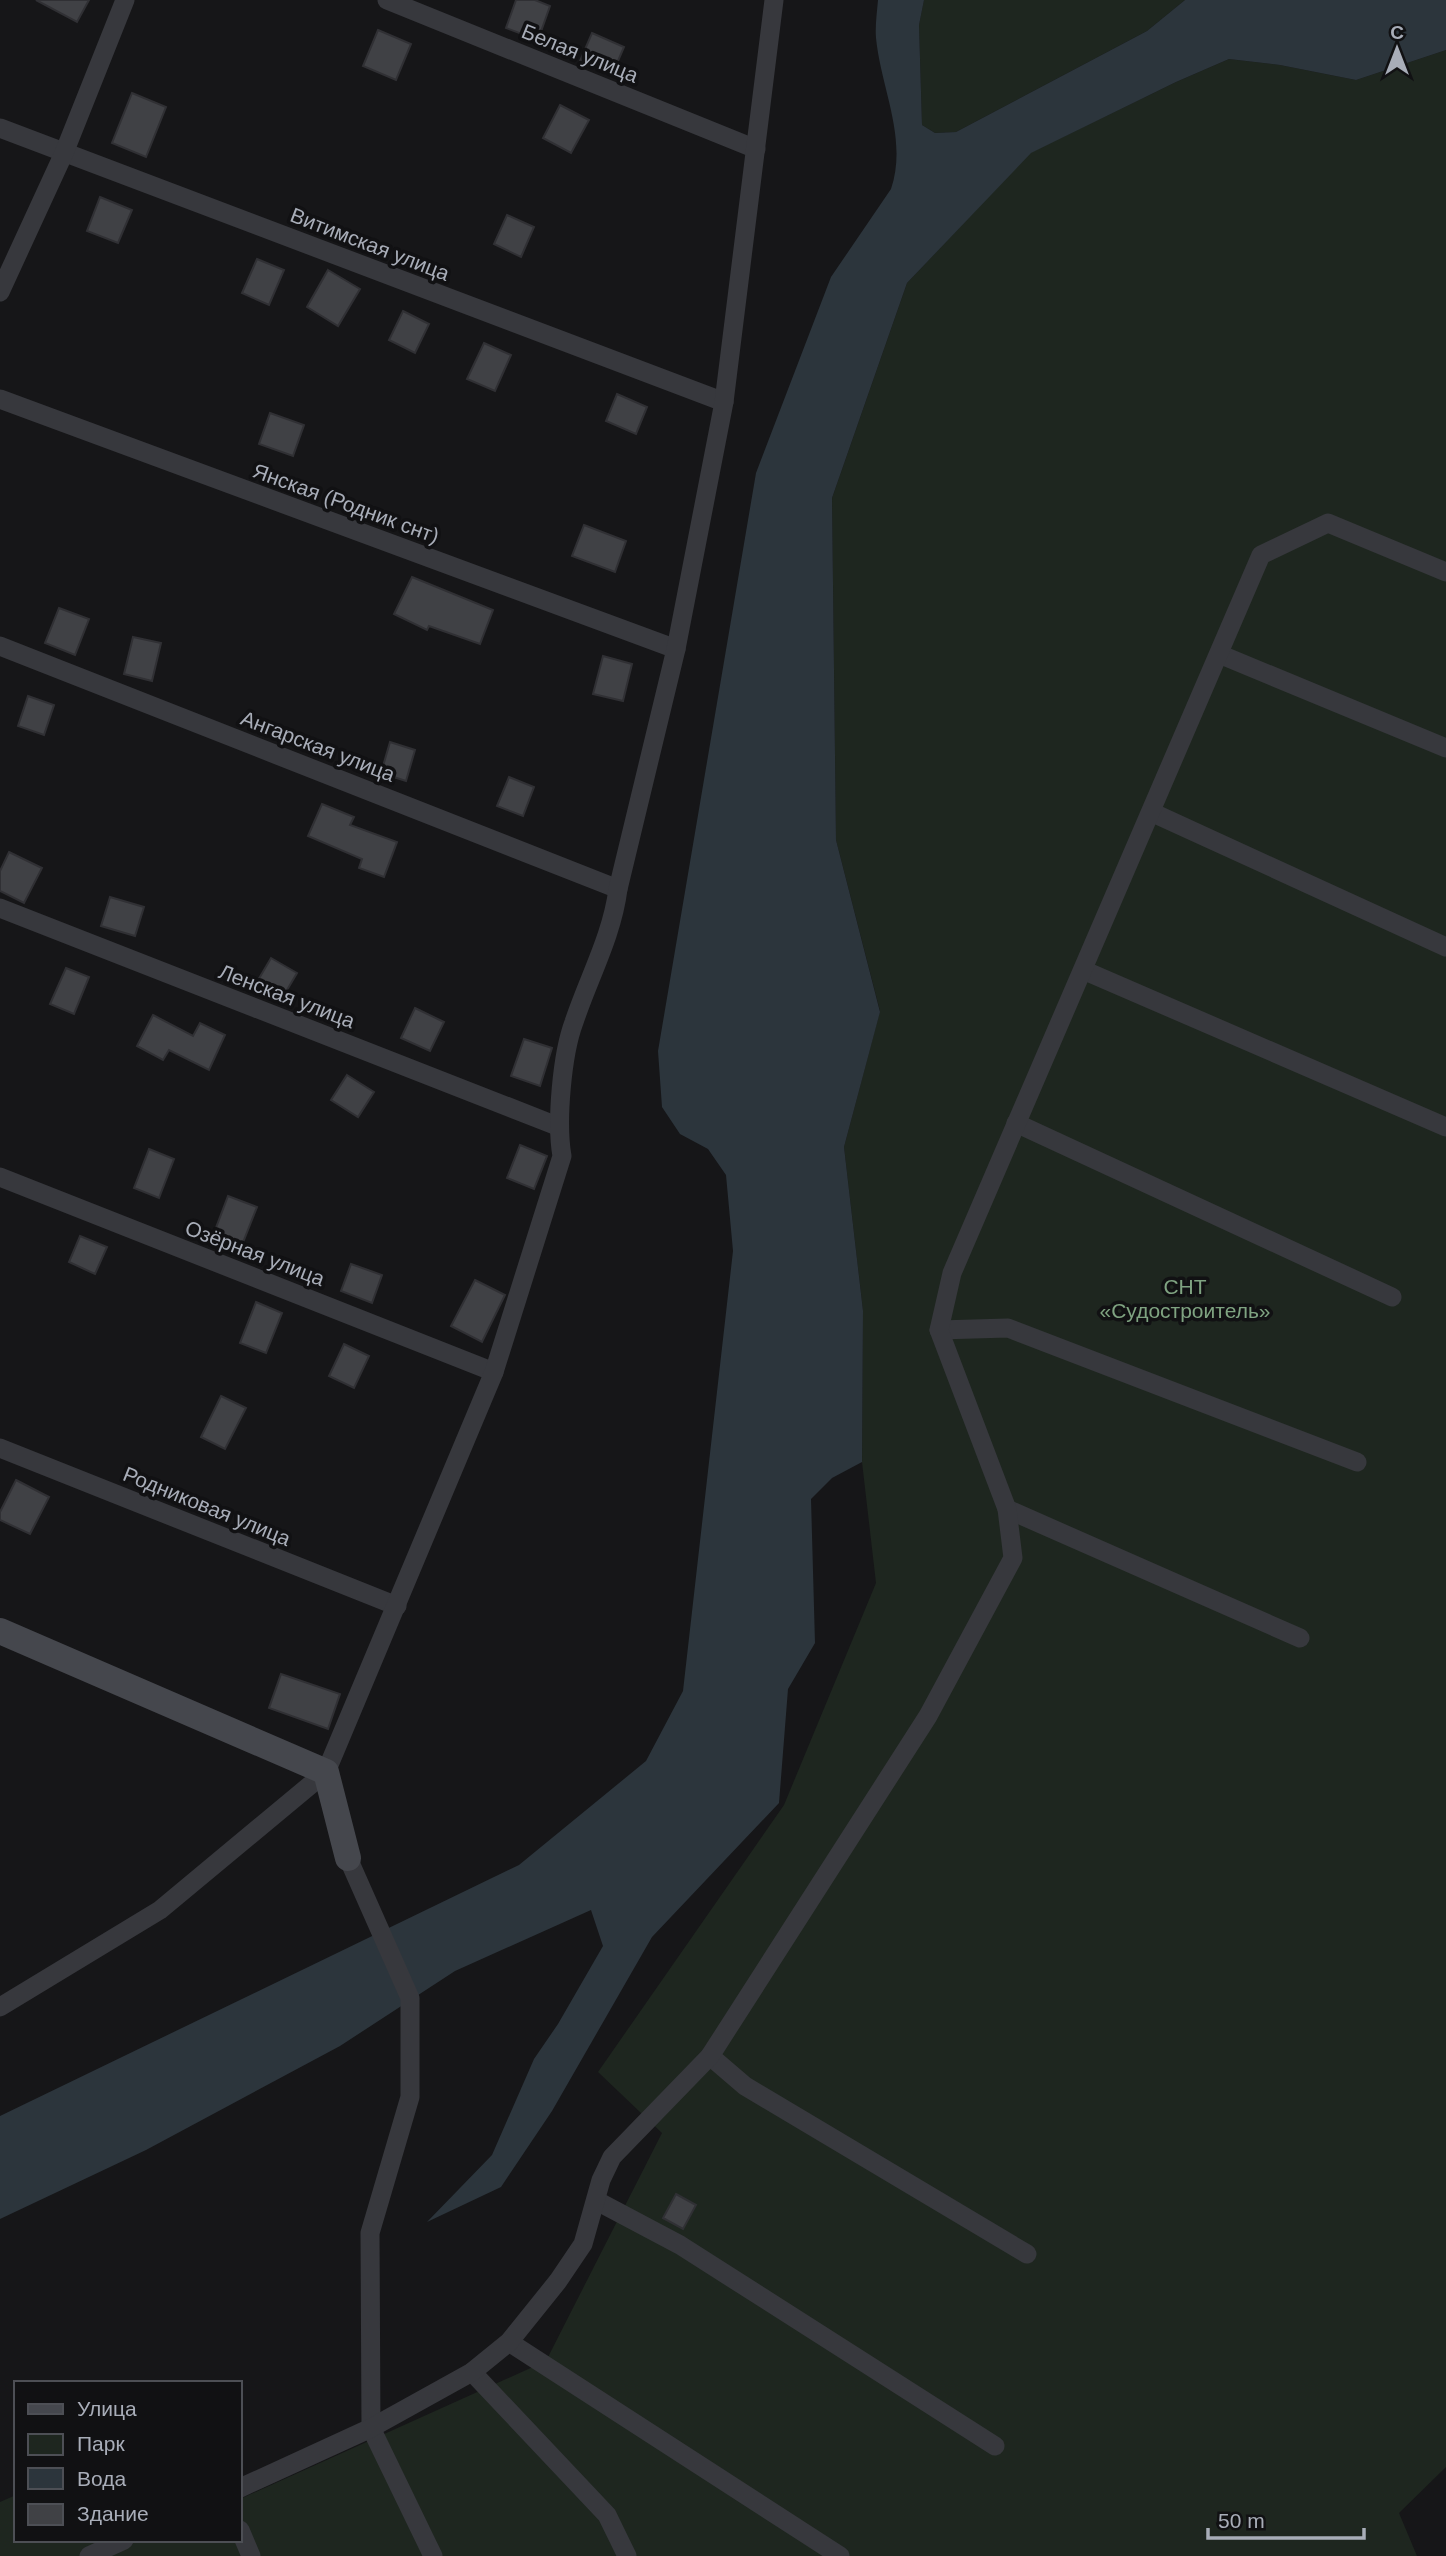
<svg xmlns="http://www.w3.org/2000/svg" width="1446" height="2556" font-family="Helvetica,sans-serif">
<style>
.green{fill:#1e261f}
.water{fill:#2c353c}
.building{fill:#404145;stroke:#303034;stroke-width:2}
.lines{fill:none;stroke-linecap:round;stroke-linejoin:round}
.street{stroke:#37383d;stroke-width:19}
.secondary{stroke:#45474d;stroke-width:26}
.labels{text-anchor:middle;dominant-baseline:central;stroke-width:7;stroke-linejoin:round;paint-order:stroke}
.street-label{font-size:21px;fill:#a8adb8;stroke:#111113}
.park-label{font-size:21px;fill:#7fa381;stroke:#111113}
</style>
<rect width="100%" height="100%" fill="#161618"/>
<g class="green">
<polygon points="924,0 1185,0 1147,31 956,132 935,133 922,125 919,25"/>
<polygon points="1446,50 1446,2467 1399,2513 1417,2556 0,2556 0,2502 16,2495 16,2540 240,2540 240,2499 546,2361 662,2133 598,2072 784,1805 876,1583 862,1462 863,1311 844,1147 880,1011 836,840 832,498 907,283 1030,153 1176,82 1229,59 1280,65 1356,80"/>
</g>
<path class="water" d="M878,0H924L919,25L922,125L935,133L956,132L1147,31L1185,0H1446V50L1356,80L1280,65L1229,59L1176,82L1031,153L907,283L832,498L836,840L880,1012L844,1147L863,1311L862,1462L832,1478L811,1499L815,1643L788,1689L779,1803L652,1937L552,2111L501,2187L427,2222L492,2155L534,2059L558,2024L603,1946L591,1910L455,1971L340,2046L146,2150L0,2219V2116L519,1865L646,1761L683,1691L733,1251L726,1175L708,1149L680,1134L662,1107L658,1051L756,473L831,277L891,189C908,138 881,89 876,38C875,26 877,12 878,0Z"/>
<g class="building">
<polygon points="36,0 89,0 77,22"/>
<polygon points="516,0 535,0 550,6 538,40 506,28"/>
<polygon points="378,30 411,44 396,80 363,66"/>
<polygon points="592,33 624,47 612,75 580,61"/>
<polygon points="132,93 166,107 146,157 112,143"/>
<polygon points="560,105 589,120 571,153 543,138"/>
<polygon points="100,197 132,210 118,243 87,231"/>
<polygon points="507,215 534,227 521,257 494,244"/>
<polygon points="257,259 284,270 269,305 242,293"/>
<polygon points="328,270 360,289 338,326 307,307"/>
<polygon points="403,311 429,324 415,353 389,340"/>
<polygon points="484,343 511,355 495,391 467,379"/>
<polygon points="617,394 647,407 636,434 606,421"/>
<polygon points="270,413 304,425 293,456 259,444"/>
<polygon points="584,525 626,541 615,572 572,556"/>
<polygon points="412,577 493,610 480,644 429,626 427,630 394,614"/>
<polygon points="59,608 89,619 75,655 45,643"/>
<polygon points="133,637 161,643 152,681 124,674"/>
<polygon points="603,656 632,664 623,701 593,694"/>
<polygon points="28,696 54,705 44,735 18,726"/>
<polygon points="390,742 415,750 406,781 381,773"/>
<polygon points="509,777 534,787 523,816 497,806"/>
<polygon points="322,804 354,817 350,825 397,842 384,877 359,868 362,859 308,836"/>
<polygon points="9,852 42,868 24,903 0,891 0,871"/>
<polygon points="110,897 144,907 135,936 101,926"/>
<polygon points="271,958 297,973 280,1002 254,987"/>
<polygon points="66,968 89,977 74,1014 50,1004"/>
<polygon points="415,1008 444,1022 430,1051 401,1038"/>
<polygon points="153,1015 193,1036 200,1023 225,1035 209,1070 169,1050 163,1060 137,1046"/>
<polygon points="524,1039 552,1048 540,1086 511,1076"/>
<polygon points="347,1075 374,1092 358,1117 331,1100"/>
<polygon points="520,1145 547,1156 534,1189 507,1178"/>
<polygon points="149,1149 174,1159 159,1198 134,1188"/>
<polygon points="228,1196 257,1207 242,1245 214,1233"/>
<polygon points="80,1236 107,1247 95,1274 69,1262"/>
<polygon points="351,1264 382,1275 372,1303 341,1291"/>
<polygon points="475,1280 505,1295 482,1342 451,1326"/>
<polygon points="256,1302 282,1313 266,1353 240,1343"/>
<polygon points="344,1344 369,1356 354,1388 329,1376"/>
<polygon points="221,1396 246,1408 225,1449 201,1437"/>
<polygon points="16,1480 49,1497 30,1534 0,1520 0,1512"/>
<polygon points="281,1674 340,1694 328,1729 269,1708"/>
<polygon points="676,2194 696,2205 683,2229 663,2218"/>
</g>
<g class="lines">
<g class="street">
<polyline points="387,0 756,149"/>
<polyline points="0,128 724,402"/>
<polyline points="0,292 64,153 125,0"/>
<polyline points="0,399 676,649"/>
<polyline points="0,646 618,889"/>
<polyline points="1219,654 1446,748"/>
<polyline points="1151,812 1446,947"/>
<polyline points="0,908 557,1126"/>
<polyline points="1083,970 1446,1127"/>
<polyline points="1016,1123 1392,1297"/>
<polyline points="0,1177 494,1372"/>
<polyline points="939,1330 1008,1328 1357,1462"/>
<polyline points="0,1448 397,1606"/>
<polyline points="1007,1509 1300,1638"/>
<polyline points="348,1858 410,1998 410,2097 370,2233 371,2428 433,2556"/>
<path d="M0,2007L160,1910L326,1772L494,1372L562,1156C556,1122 562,1054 574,1022C589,977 612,936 618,889L676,649L724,402L774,0"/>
<polyline points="710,2056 745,2086 1027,2254"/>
<polyline points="597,2201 680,2245 995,2446"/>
<polyline points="509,2342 840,2556"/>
<polyline points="472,2372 607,2515 627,2556"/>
<polyline points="240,2488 371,2428 472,2372 509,2342 558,2281 583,2244 601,2180 612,2157 710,2056 928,1716 1013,1558 1007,1509 939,1330 952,1273 1261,555 1328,523 1446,572"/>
<polyline points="240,2530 251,2556"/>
<polyline points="89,2556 124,2540"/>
</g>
<polyline class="secondary" points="0,1631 326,1772 348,1858"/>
</g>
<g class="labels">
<g class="street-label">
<text transform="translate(580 53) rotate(22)">Белая улица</text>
<text transform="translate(370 244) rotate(21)">Витимская улица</text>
<text transform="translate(346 503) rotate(20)">Янская (Родник снт)</text>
<text transform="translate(318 746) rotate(21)">Ангарская улица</text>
<text transform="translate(287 996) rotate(21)">Ленская улица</text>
<text transform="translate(255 1253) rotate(21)">Озёрная улица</text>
<text transform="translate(207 1506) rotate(22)">Родниковая улица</text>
</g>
<g class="park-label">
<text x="1185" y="1286">СНТ<tspan x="1185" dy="24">«Судостроитель»</tspan></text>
</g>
</g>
<rect x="14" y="2381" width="228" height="161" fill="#111113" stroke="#4d4f55" stroke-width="2"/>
<rect x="28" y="2404" width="35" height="10" fill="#45474d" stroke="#4d4f55" stroke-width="2"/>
<text x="77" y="2416" font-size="21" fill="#a8adb8">Улица</text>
<rect x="28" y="2434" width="35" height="21" fill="#1e261f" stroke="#4d4f55" stroke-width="2"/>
<text x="77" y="2451" font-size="21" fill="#a8adb8">Парк</text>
<rect x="28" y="2468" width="35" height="21" fill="#2c353c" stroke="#4d4f55" stroke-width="2"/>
<text x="77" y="2486" font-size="21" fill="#a8adb8">Вода</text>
<rect x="28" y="2504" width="35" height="21" fill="#404145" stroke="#4d4f55" stroke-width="2"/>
<text x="77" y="2521" font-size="21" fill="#a8adb8">Здание</text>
<g transform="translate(1397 49)" stroke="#111113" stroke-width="5" paint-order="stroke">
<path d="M0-5L12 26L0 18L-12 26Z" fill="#a8adb8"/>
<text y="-10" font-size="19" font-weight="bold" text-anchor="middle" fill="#a8adb8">С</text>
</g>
<path d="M1208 2528v10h156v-10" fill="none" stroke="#a8adb8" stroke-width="3.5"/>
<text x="1218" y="2528" font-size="21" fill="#a8adb8" stroke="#111113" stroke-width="5" paint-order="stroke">50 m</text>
</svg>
